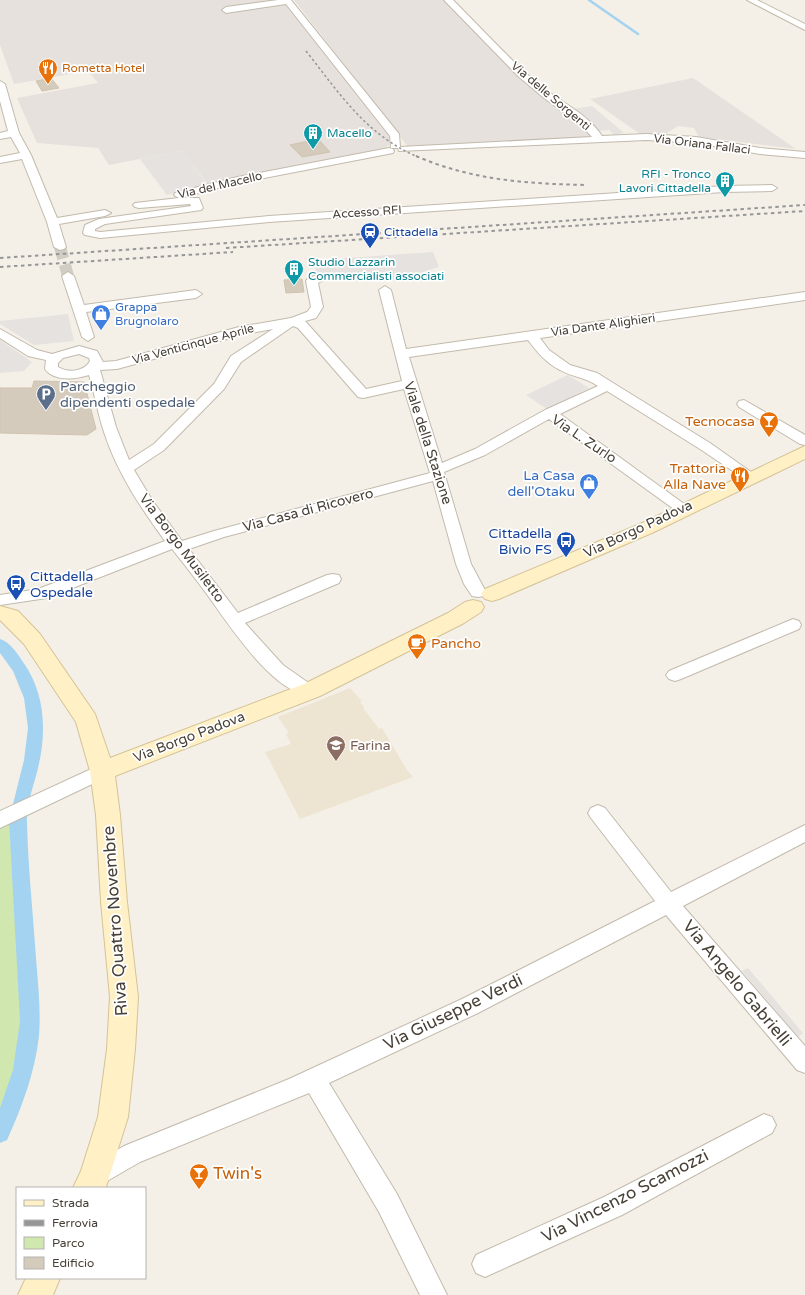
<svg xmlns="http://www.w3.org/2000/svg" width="805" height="1295" font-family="'Varela Round',sans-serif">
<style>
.industrial{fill:#e6e1dc}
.education{fill:#ede4d1}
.green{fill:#d0e8af}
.parking{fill:#e5e2df}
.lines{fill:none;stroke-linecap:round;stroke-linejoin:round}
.stream{stroke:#a3d3f1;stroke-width:2.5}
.canal{fill:#a3d3f1;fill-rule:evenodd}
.building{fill:#d5cbbc;stroke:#d0c3af}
.street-tunnel{stroke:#d1cdc4;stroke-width:12;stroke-dasharray:12 6;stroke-linecap:butt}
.street-casing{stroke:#c2baac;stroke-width:2}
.secondary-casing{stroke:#d4c396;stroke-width:2}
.street{fill:#fff;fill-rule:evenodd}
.secondary{fill:#fff0c6;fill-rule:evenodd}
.rail-far1{stroke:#969696;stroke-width:1.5;stroke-dasharray:2.5 2.5;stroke-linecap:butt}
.rail{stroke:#969696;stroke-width:2;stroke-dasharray:3.5 3.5;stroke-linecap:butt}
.labels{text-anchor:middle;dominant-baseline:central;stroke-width:3.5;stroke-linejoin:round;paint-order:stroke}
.far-food-label{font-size:12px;fill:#c56008;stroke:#fff;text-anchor:start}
.far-street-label{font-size:12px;fill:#474036;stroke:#fff}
.far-culture-label{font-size:12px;fill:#0d838f;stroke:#fff;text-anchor:start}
.far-transit-label{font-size:12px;fill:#164399;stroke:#fff;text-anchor:start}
.far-shop-label{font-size:12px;fill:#366cbe;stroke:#fff;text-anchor:start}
.service-label{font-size:14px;fill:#4e5e75;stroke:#fff;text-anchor:start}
.food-label{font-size:14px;fill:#c56008;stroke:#fff;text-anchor:end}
.street-label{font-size:14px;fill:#474036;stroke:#fff}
.shop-label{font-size:14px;fill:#366cbe;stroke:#fff;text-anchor:end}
.transit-label{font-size:14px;fill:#164399;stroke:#fff;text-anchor:end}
.education-label{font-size:14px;fill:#785e54;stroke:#fff;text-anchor:start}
.near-street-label{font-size:17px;fill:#474036;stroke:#fff}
.near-food-label{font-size:17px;fill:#c56008;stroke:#fff;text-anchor:start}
</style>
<rect width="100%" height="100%" fill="#f4f0e7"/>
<g class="industrial">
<polygon points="0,0 282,0 389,134 389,145 382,150 208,184 181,151 109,165 98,148 37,143 17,98 98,83 88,71 14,84 0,45"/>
<polygon points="294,0 447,0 591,134 588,137 409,148"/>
<polygon points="693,78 796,149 699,137 694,128 678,126 664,135 640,134 590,99"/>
</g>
<polygon class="education" points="350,688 362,701 360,702 364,707 363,708 379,729 382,728 407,770 413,777 300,819 265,752 291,744 286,734 289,733 278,717"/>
<polygon class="green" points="10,820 24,989 21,1050 0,1111 0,825"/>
<g class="parking">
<polygon points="592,106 624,133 614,135 609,130 599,131 573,109"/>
<polygon points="181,151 208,185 167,195 140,159"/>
<polygon points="433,252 439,267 397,280 380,275 316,278 315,270 320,260"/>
<polygon points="68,314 74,341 34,345 0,324 0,321"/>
<polygon points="0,340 32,362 24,371 0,373"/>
<polygon points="568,375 589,388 547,409 526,395"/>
<polygon points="748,968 803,1033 798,1037 742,971"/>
</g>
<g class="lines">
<polyline class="stream" points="589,0 638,34"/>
<path class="canal" d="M0,639C10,642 17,653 23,662C46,694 47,734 37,772C33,788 26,805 27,822C28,867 33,913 36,958C38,984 41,1010 39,1036C35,1072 22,1107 7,1140L0,1143V1108L13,1070L20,1021L9,820L24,760L28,728L24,698L13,671L0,653Z"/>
</g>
<g class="building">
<polygon points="51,78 59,88 42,91 36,81"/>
<polygon points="318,139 330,152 302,157 290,145"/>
<polygon points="302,279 304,292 286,293 284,280"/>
<polygon points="34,381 84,382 96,429 87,435 0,433 0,388 32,388"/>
</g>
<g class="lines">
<polyline class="street-tunnel" points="60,247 68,276"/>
<g class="street-casing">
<g id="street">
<path d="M278,0H291L399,134L400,147L592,137L580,124L544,98L518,76L444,0H453C481,28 508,58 538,84C559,101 588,114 602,136L646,134L696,137L760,148L805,152V158L760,154L696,143L646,140L399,151L398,148H391L390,136L286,4L226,13L222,10L226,7Z"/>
<polygon points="747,0 757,0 805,24 805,30"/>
<polygon points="0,81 5,84 19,133 31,155 57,218 105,210 111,213 105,216 59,224 66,247 64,249 60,250 54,247 47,222 22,159 0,163 0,157 20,153 11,137 0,139 0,133 8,131 0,101"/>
<polygon points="389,148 393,149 394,151 393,153 234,184 180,198 199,198 203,208 201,210 105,224 95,229 95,231 100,232 269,216 724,186 772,185 777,188 772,191 724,192 269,222 100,238 85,235 83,233 85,225 99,219 191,206 190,204 139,208 135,207 133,205 135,203 179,198 174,195 175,193 233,178"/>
<polygon points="68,272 74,276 84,305 196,290 202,294 196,298 86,312 94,337 88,341 82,337 62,276"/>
<path d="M321,274L327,278L318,283L323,307L316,318L305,321L366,389L402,381L379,290L385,286L391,290L406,349L805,292V300L540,338L549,350L570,365L597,373L710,443L758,477L756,480H746L700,449L607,391L560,414L691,509L688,512H678L549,419L485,455L444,472L471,564L486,592L484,596L478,597L472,596L464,584L456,564L433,481L224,537L189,549L238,613L327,575L333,574L339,575L341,579L339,583L245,623L283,665L310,684L313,688L310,692C278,702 223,616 206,593C195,578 184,564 172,549L47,598L0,605V595L38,589L165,541C141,508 118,474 105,435C98,415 95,395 89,375C76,379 54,382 45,369L46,360L28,356L0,338V329L37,350L52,354L79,346L97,351L103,362L116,361L239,327L291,318L307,312L311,307L306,281L308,278ZM293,326L298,328L358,397L363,398L404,389L430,473L214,531L182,541L152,500L134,470L164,450L224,389L241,362ZM273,329L231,356L214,384L154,444L129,460L116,427L100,370L117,369L245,334ZM528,340C537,352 546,363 560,370C572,377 585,377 598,386L545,410L475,449L442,463L409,357ZM79,354L89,358L90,361C84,372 68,373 58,367V363L63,358Z"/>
<polygon points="744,400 805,435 805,445 800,444 739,407 737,404 739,401"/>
<polygon points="793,619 799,621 801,625 799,629 681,679 675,681 669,679 666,675 669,671"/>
<polygon points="102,764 109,766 111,771 109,776 0,828 0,811"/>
<polygon points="598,805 605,808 671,892 805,825 805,842 683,906 805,1046 805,1073 797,1070 666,915 478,1013 329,1083 397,1194 447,1295 420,1295 379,1212 309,1093 140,1162 95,1188 86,1184 83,1176 86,1168 124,1146 289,1079 462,999 655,901 591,818 588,813 591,808"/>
<polygon points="764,1114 772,1117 776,1125 772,1133 622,1215 485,1277 476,1273 472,1264 476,1255 604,1197"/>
</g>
</g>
<g class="secondary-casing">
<g id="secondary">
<polygon points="805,446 805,459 654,532 499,599 492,601 485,599 481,594 485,589 640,524"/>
<polygon points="473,600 481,602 484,607 481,612 464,623 320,696 115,776 120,815 127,902 138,997 135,1049 128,1117 106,1187 73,1188 81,1171 98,1117 107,1049 110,997 101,902 96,815 90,771 76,722 24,644 0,620 0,606 18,611 40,634 95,714 110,758 304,684 448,613 465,602"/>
<polygon points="26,1278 60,1278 53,1295 18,1295"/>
</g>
</g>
<use href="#street" class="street"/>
<use href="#secondary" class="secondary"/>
<path class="rail-far1" d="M306,51C340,94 366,135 418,157"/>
<g class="rail">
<path d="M416,156C471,180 528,184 587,185"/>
<polyline points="226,248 805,211"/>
<polyline points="0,258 805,205"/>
<polyline points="0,267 233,252"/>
</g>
</g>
<defs>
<g id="restaurant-pin" transform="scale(1)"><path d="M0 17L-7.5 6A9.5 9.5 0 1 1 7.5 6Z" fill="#e8710a" stroke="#fff"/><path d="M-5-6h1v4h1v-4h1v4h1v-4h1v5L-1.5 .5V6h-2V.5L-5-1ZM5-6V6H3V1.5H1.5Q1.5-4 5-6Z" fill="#fff"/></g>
<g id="building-pin" transform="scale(1)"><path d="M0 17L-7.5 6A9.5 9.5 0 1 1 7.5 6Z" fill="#0f9aa8" stroke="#fff"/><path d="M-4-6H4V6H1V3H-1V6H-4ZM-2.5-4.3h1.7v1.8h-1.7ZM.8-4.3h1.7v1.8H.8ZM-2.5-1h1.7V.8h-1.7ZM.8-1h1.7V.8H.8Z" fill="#fff"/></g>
<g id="station-pin" transform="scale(1)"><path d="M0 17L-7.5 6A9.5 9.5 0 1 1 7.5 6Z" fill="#1a4fb4" stroke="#fff"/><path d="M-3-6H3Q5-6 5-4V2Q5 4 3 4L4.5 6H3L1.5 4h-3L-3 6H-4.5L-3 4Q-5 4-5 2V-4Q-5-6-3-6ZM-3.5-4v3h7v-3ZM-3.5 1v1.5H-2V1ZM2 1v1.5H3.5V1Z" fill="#fff"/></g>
<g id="shop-pin" transform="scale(1)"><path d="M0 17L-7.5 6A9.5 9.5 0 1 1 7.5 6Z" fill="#3f7fe0" stroke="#fff"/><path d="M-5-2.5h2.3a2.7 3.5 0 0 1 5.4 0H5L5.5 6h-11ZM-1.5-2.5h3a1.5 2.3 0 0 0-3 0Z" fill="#fff"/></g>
<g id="parking-pin" transform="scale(1)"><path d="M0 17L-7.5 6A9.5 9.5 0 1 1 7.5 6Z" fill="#5c6f8a" stroke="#fff"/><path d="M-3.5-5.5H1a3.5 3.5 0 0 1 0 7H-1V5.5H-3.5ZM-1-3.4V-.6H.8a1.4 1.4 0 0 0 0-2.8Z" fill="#fff"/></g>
<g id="bar-pin" transform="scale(1)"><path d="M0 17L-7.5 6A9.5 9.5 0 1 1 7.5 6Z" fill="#e8710a" stroke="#fff"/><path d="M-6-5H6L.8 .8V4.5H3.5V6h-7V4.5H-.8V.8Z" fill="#fff"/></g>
<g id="bus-pin" transform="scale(1)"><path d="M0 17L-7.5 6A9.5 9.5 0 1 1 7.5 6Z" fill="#1a4fb4" stroke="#fff"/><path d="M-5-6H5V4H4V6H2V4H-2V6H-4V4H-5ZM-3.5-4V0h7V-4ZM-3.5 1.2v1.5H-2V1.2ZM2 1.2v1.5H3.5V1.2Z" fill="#fff"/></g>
<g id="cafe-pin" transform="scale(1)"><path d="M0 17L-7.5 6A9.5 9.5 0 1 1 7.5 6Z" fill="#e8710a" stroke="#fff"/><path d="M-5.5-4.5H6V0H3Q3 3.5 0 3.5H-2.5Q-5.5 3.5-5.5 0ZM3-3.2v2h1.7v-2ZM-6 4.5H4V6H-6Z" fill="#fff"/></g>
<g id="school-pin" transform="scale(1)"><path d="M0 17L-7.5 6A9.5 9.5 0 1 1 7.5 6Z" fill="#8d6e63" stroke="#fff"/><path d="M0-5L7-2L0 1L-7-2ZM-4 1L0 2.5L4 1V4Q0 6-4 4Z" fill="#fff"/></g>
</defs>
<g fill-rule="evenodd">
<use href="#restaurant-pin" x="48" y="68"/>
<use href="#building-pin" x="313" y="133"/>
<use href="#building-pin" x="725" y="181"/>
<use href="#station-pin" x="370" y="232"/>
<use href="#building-pin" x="294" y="269"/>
<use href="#shop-pin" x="101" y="314"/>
<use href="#parking-pin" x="46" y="394"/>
<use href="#bar-pin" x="769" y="421"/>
<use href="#restaurant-pin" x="740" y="476"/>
<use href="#shop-pin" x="589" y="483"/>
<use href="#bus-pin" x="566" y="541"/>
<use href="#bus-pin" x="16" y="584"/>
<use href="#cafe-pin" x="417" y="643"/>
<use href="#school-pin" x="336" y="745"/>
<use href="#bar-pin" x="199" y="1173"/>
</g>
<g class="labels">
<g class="far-food-label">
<text x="62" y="68">Rometta Hotel</text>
</g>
<g class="far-street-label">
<text transform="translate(551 96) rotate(40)">Via delle Sorgenti</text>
<text transform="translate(702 144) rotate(7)">Via Oriana Fallaci</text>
<text transform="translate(220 185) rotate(-13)">Via del Macello</text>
<text transform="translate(367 212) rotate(-4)">Accesso RFI</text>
<text transform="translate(603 325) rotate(-8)">Via Dante Alighieri</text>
<text transform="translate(193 344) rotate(-15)">Via Venticinque Aprile</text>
</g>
<g class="far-culture-label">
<text x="327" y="133">Macello</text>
<text x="711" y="174" text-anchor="end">RFI - Tronco<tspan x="711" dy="14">Lavori Cittadella</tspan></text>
<text x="308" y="262">Studio Lazzarin<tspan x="308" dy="14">Commercialisti associati</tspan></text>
</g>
<g class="far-transit-label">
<text x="384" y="232">Cittadella</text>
</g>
<g class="far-shop-label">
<text x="115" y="307">Grappa<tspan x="115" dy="14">Brugnolaro</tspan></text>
</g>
<g class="service-label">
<text x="60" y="386">Parcheggio<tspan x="60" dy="16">dipendenti ospedale</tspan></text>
</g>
<g class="food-label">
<text x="755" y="421">Tecnocasa</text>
<text x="726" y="468">Trattoria<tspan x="726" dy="16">Alla Nave</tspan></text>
<text x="431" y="643" text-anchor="start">Pancho</text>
</g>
<g class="street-label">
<text transform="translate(584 439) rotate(34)">Via L. Zurlo</text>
<text transform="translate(428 443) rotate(72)">Viale della Stazione</text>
<text transform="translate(308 510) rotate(-15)">Via Casa di Ricovero</text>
<text transform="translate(638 529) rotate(-25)">Via Borgo Padova</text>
<text transform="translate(182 548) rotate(53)">Via Borgo Musiletto</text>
<text transform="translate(189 737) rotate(-21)">Via Borgo Padova</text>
</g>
<g class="shop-label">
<text x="575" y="475">La Casa<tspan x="575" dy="16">dell'Otaku</tspan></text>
</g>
<g class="transit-label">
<text x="552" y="533">Cittadella<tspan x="552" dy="16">Bivio FS</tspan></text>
<text x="30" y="576" text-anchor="start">Cittadella<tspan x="30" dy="16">Ospedale</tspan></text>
</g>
<g class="education-label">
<text x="350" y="745">Farina</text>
</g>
<g class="near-street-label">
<text transform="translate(115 921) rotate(-94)">Riva Quattro Novembre</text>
<text transform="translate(737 983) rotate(50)">Via Angelo Gabrielli</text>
<text transform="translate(453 1012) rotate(-26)">Via Giuseppe Verdi</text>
<text transform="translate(625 1196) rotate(-27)">Via Vincenzo Scamozzi</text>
</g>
<g class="near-food-label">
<text x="213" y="1173">Twin's</text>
</g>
</g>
<rect x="16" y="1187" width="130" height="92" fill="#ffffff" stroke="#b5b3af"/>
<rect x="24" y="1200" width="20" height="6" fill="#fff0c6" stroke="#b5b3af"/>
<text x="52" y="1207" font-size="12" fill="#474036">Strada</text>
<rect x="24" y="1220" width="20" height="6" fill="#969696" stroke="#b5b3af"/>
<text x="52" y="1227" font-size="12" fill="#474036">Ferrovia</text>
<rect x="24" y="1237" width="20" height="12" fill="#d0e8af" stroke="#b5b3af"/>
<text x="52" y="1247" font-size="12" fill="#474036">Parco</text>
<rect x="24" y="1257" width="20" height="12" fill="#d5cbbc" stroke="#b5b3af"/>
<text x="52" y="1267" font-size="12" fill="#474036">Edificio</text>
</svg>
